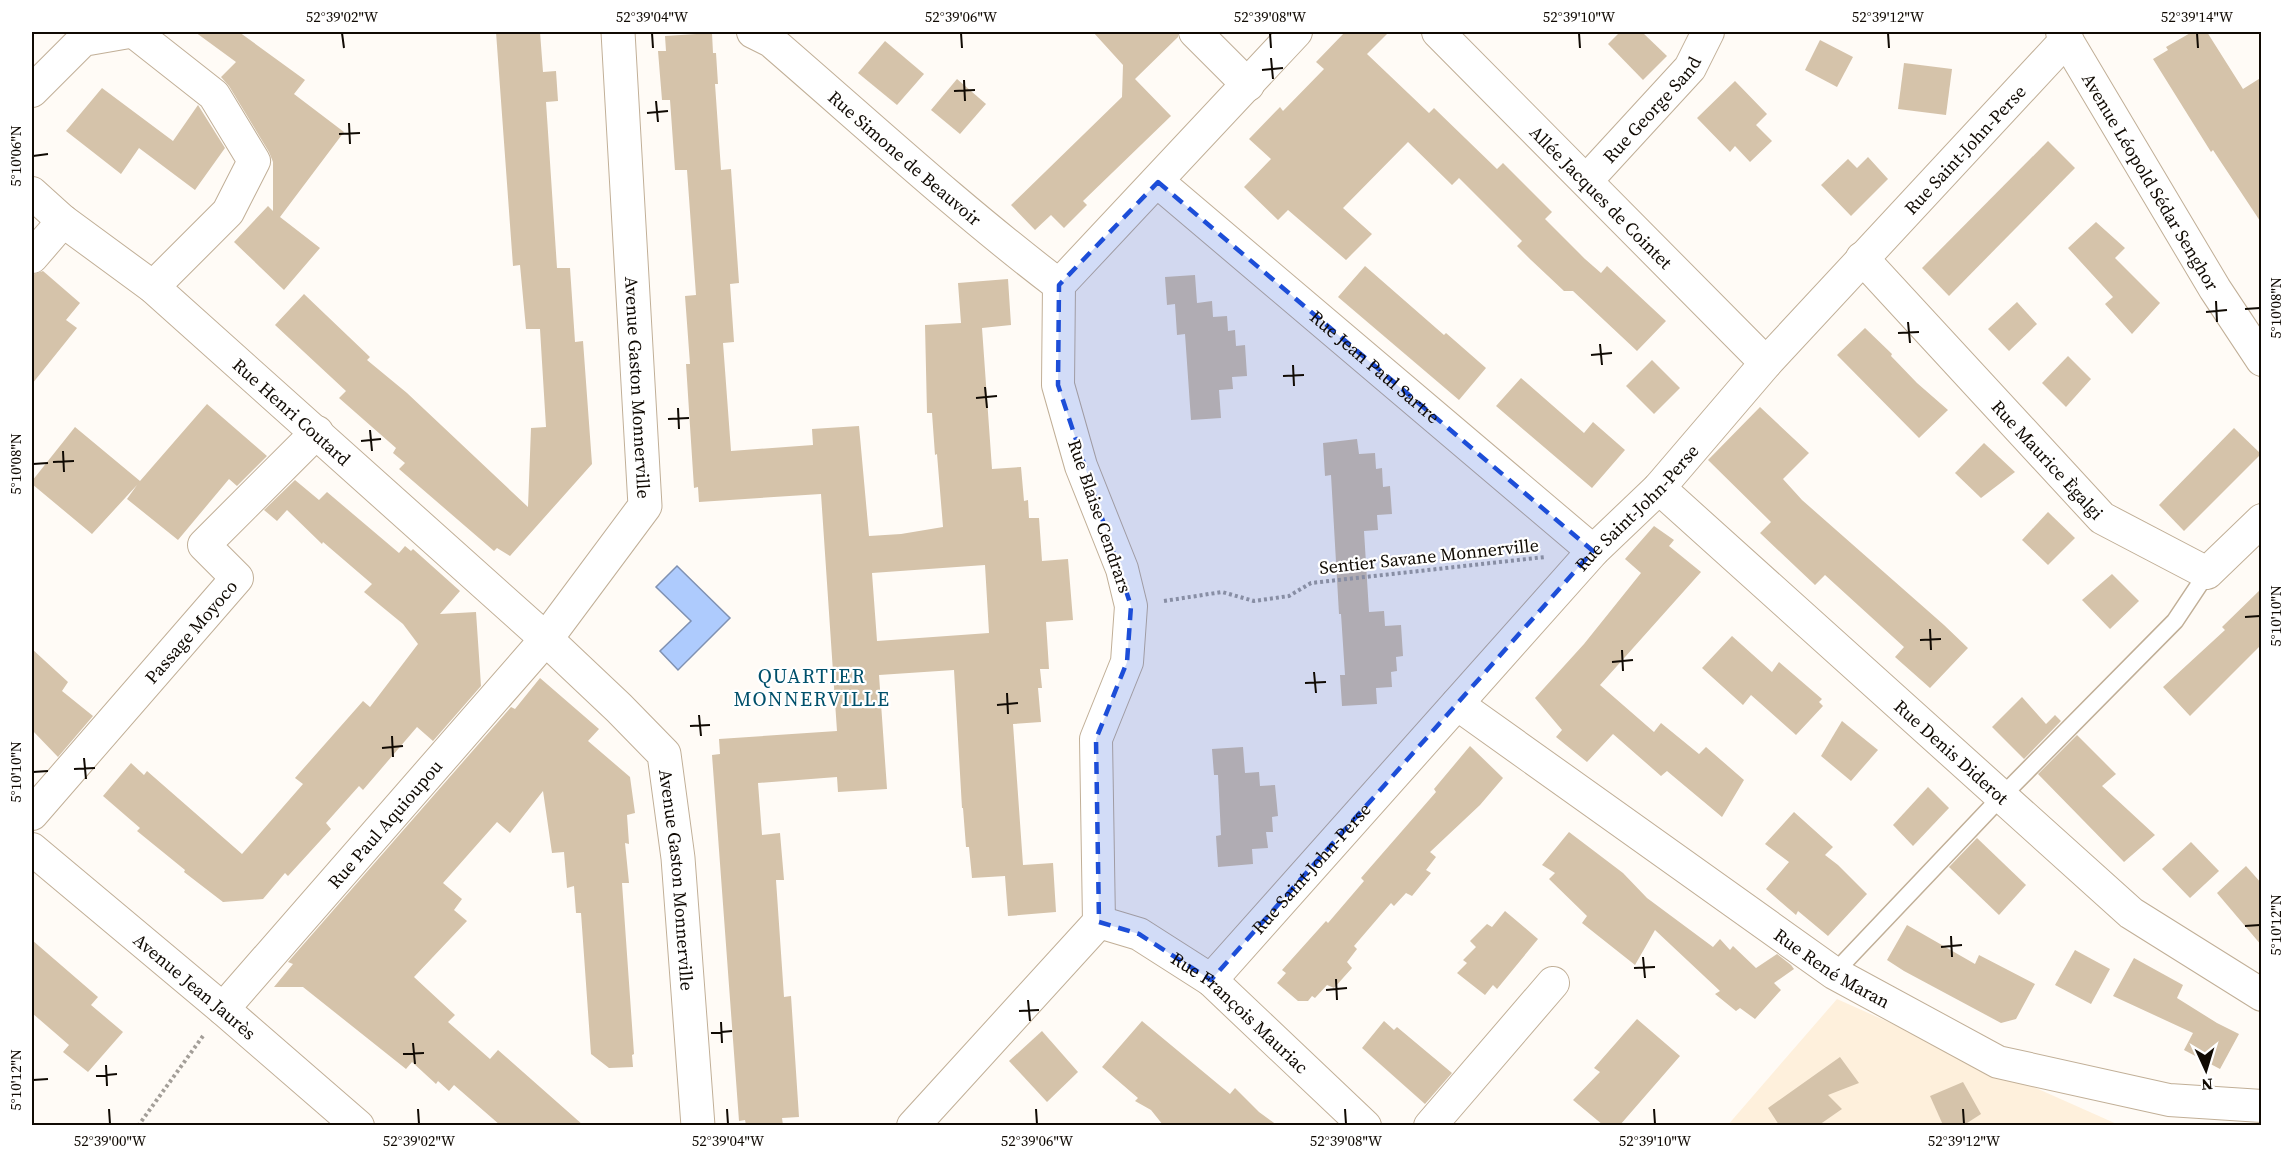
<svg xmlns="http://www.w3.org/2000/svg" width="2293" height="1157" font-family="'Source Serif 4',serif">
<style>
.built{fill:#fef0dc}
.water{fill:#aecbfd;stroke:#7f91b2;stroke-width:1.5}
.building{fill:#d5c3aa;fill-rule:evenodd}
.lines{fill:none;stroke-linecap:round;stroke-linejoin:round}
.service-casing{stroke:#c1af97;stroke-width:19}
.minor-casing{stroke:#c1af97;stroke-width:34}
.tertiary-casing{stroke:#c1af97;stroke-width:35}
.path{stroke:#a39e98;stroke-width:4;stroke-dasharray:3 3;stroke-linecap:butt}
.service{stroke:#fff;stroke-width:16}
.minor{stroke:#fff;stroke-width:32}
.tertiary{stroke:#fff;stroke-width:33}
.marked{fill:#1d4ed8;fill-opacity:0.2;stroke:#1d4ed8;stroke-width:4.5;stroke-dasharray:12 8;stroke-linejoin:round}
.ticks{fill:none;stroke:#100a03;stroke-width:2}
.labels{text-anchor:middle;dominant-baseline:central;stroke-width:4.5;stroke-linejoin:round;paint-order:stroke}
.street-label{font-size:18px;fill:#100a03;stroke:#fff}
.neighbourhood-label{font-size:20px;letter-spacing:1.5px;fill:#00506b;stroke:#fff}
.neatline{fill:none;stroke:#100a03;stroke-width:2}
.ticks-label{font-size:15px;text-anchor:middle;fill:#100a03}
</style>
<rect width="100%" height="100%" fill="#fffbf6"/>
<polygon class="built" points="1837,999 2119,1125 1727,1126"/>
<polygon class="water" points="677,566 730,618 678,670 660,651 691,621 656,587"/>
<g class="building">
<polygon points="195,32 239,32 305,80 294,94 344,132 280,217 320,248 284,290 234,242 268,206 273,211 273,162 269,152 229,86 221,77 236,62"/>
<polygon points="496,32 540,32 543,72 556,71 558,101 546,102 557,268 570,268 575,342 583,341 592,464 510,556 497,548 494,551 399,469 405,463 393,453 396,448 339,398 346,391 275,325 304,294 370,357 367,360 407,393 528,507 531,428 546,427 542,362 540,329 526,329 520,265 513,266"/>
<polygon points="1093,32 1178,32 1178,37 1135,79 1171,116 1083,201 1087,205 1064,228 1051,215 1035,230 1011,205 1122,97 1123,65"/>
<polygon points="1345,32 1389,32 1367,54 1429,113 1434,108 1497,169 1503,163 1552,212 1545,219 1585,259 1601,273 1607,266 1666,321 1637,351 1573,291 1564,291 1531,260 1517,246 1522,241 1459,178 1452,185 1408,142 1343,208 1372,234 1346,260 1288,210 1278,220 1244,187 1271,159 1249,139 1280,107 1283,111 1324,69 1316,62"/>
<polygon points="1620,32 1642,32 1667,56 1643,80 1608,44"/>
<polygon points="2192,32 2207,32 2243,89 2262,77 2262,224 2213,150 2211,152 2153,59 2168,50 2166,47"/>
<path d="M712,33L713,53H716L718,84H715L721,170L731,169L739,283L730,284L734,342L723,343L731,451L813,445L812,429L859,426L869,536L901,534L943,527L937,454L935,455L932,413H927L925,325L961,323L958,283L1008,279L1011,325L982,328L992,469L1021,467L1024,501L1028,500L1029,518H1039L1042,561L1068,559L1073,620L1046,622L1049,669H1040L1042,688H1038L1041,722L1013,724L1023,865L1053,863L1056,912L1008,916L1005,876L972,878L969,847H966L963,808H962L954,670L879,675L887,789L838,792L837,777L758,783L762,835L780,833L784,880H776L784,997L791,996L799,1117L782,1118L783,1125H746L745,1120L739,1121L712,755L720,754L719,739L837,731L821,494L699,502L698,487L694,488L686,364H690L685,296L696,295L687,170H675L670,100H662L658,51H666L665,36ZM985,565L989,633L877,641L872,573Z"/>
<polygon points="1820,40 1853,57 1837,87 1805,70"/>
<polygon points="885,41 924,74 897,105 858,73"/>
<polygon points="1904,63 1952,69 1946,115 1898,109"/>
<polygon points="957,79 986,104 960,134 931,110"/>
<polygon points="1735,81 1767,114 1756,125 1772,141 1750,162 1735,146 1730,152 1697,118"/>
<polygon points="102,88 173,141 198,105 225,148 195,190 139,148 121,174 66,131"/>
<polygon points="2048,141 2075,168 1949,296 1922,268"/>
<polygon points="1868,157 1888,179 1851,216 1821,185 1848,159 1857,168"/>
<polygon points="2096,222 2125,248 2115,258 2160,303 2132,334 2105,304 2113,297 2068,248"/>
<polygon points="1365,266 1444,335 1446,333 1486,368 1459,400 1338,297"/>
<polygon points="43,271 80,303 66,320 77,328 32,384 32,275"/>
<polygon points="1195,275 1197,303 1212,301 1213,317 1227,316 1228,331 1235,330 1236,346 1245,345 1247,376 1232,377 1233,389 1219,390 1221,418 1191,420 1185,334 1177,335 1175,304 1167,305 1165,277"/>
<polygon points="2017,302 2037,324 2009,351 1988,329"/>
<polygon points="1865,328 1892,354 1891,356 1917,383 1948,410 1919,438 1837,355"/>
<polygon points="2068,356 2091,379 2066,407 2042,383"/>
<polygon points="1652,360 1680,388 1654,414 1626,386"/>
<polygon points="1521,378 1584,433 1593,422 1625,450 1592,488 1496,406"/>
<polygon points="207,404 267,456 237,486 229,479 178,540 127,499 137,485 92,534 32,484 32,481 75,427 140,481"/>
<polygon points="1760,407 1809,453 1783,479 1802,500 1944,625 1968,648 1930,688 1895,657 1904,647 1825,575 1815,585 1760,533 1771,522 1708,460"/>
<polygon points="2234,428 2261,454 2184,531 2159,505"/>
<polygon points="1357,439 1359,454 1375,453 1376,469 1382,468 1383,487 1390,486 1392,514 1377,515 1378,530 1364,531 1369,612 1384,611 1385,626 1401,625 1403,656 1396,657 1397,671 1391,672 1392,687 1376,688 1377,704 1342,706 1340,675 1345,675 1341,614 1339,614 1331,475 1325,476 1323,443"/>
<polygon points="1984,443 2015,472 1981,498 1955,473"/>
<polygon points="295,480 319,500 327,492 399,553 405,546 411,551 413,549 460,591 440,614 476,612 481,686 433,741 417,727 363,790 359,786 326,823 331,829 288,876 285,873 263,899 223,902 184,872 185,870 137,831 140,828 103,796 131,763 144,775 147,771 242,854 303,784 295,778 363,701 370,707 418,644 403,624 364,592 372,584 323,542 322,544 287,510 277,521 264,510"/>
<polygon points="2048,512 2075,538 2048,565 2022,540"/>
<polygon points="1654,526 1674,540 1669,546 1701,572 1600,685 1654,732 1661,723 1699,754 1706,747 1744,780 1722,817 1667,771 1661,776 1613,734 1587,762 1556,737 1562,730 1535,698 1584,644 1641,573 1625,559"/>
<polygon points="2112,574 2139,601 2110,629 2082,600"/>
<polygon points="2262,588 2262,644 2190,716 2163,687 2225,630 2222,627"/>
<polygon points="1732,636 1772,672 1779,662 1822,699 1819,702 1823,706 1796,735 1751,695 1743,705 1702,668"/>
<polygon points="32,649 68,682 62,691 93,716 58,757 32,730"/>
<polygon points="540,678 599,729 588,741 630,777 635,813 627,815 629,844 625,843 629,883 622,883 634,1054 632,1055 633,1067 609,1068 591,1054 581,913 576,913 574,886 567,888 564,852 552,853 543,791 510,833 497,822 443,883 462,899 454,910 467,921 414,977 455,1015 448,1022 490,1059 498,1050 583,1125 500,1125 454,1085 449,1091 438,1081 436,1084 412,1062 406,1069 303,987 274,987 293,964 288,962 511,707 515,709"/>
<polygon points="2022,697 2046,724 2055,715 2061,721 2024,759 1992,727"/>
<polygon points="1842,721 1878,750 1851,781 1821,756"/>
<polygon points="2077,735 2116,774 2102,786 2155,835 2124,862 2038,774"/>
<polygon points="1470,746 1503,778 1480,805 1430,852 1436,857 1426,870 1431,873 1412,896 1406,893 1394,906 1391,903 1354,946 1357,949 1347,962 1352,968 1334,988 1327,985 1315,998 1312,996 1308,1001 1298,1001 1277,983 1286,973 1282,970 1326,921 1328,923 1364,881 1361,878 1436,792 1434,789"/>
<polygon points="1243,747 1245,773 1259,772 1260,786 1275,785 1278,816 1272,817 1273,832 1266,832 1268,848 1252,849 1253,864 1218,867 1216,836 1221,835 1218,775 1214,775 1212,749"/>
<polygon points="1928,787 1949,808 1913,846 1893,825"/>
<polygon points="1794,812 1833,847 1825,855 1838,865 1867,894 1828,936 1798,911 1796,915 1766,889 1789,862 1765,844"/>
<polygon points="1569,832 1623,873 1647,898 1713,947 1720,939 1730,950 1733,946 1756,968 1777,954 1791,965 1794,969 1774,983 1781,990 1755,1019 1740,1008 1736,1011 1715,994 1720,991 1655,930 1635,965 1582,923 1587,916 1549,879 1555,873 1542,865"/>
<polygon points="1977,838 2026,885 1999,915 1949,867"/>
<polygon points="2191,842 2219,871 2190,898 2162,869"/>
<polygon points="2246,866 2262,884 2262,946 2217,893"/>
<polygon points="1505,911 1538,939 1497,989 1493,985 1485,995 1457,973 1467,963 1463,960 1476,947 1470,941 1487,924 1492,927"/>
<polygon points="1907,925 1975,964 1979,955 2035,984 2016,1019 2001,1023 1904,971 1887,960"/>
<polygon points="32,940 98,997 91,1005 123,1032 88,1072 63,1052 69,1045 32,1013"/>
<polygon points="2075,950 2110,969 2091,1004 2055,985"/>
<polygon points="2134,958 2183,985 2177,998 2217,1023 2239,1034 2220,1069 2184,1050 2193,1033 2113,996"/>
<polygon points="1637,1019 1680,1056 1620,1125 1603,1125 1573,1100 1600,1072 1594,1068"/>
<polygon points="1142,1021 1230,1094 1235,1088 1259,1112 1277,1125 1163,1125 1151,1110 1135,1101 1138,1098 1102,1067"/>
<polygon points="1384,1021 1394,1030 1397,1027 1452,1073 1425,1104 1362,1048"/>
<polygon points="1042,1031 1078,1072 1047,1102 1009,1061"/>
<polygon points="1840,1057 1859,1083 1828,1095 1842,1109 1819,1125 1779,1125 1768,1108"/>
<polygon points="1963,1082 1981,1114 1964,1125 1943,1125 1930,1096"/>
</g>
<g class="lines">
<g class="service-casing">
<polyline id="service" points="1834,973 2002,796 2175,621 2207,573"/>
</g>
<g class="minor-casing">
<g id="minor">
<polyline points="134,32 214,95 254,161 228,212 153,287"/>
<path id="s1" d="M753,32L771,41C866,123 959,209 1059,285"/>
<polyline points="1195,32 1248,85"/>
<path id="s2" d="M1438,32L1766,363"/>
<path id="s3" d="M2062,32L2215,289L2262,360"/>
<polyline points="32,91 83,40 129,32"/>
<path id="s4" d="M1587,180L1690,68L1708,32"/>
<path id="s5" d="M1158,182L1593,551"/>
<path id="s6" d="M32,193L63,221L153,287L546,639L223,1009"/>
<polyline points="32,257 63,221"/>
<path id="s7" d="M1862,258L2102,518L2207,573L2262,520"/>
<path id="s8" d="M1659,488L2131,913L2262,995"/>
<path id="s9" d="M1457,704L1834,973L1998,1062L2169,1100L2262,1106"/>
<path id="s10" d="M32,814L237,578L204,545L317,432"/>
<path id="s11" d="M32,849L223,1009L358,1126"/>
<path id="s12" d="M1099,922L1139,934L1211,980L1365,1126"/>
<path id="s13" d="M1211,980L1593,551L1659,488L1766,363L2067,39"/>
<polyline points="913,1126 1099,922 1096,739 1127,662 1131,606 1122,569 1081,466 1058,385 1059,285 1296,32"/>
<polyline points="1430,1126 1553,983"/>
</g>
</g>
<g class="tertiary-casing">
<g id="tertiary">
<path id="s14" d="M618,32L645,506L546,639L619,708L664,754L678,858L698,1126"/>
</g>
</g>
<g class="path">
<polyline points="1164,601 1222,592 1254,601 1289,596 1311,583 1545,557"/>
<polyline points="138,1126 203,1036"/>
</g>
<use href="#service" class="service"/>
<use href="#minor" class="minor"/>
<use href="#tertiary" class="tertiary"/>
</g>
<path class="marked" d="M1158,182L1593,551L1211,980L1139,934L1099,922L1096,739L1127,662L1131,606L1058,385L1059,285Z"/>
<path class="ticks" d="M342,33L344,48M652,33L653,48M961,33L962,48M1270,33L1271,48M1579,33L1580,48M1888,33L1889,48M2197,33L2198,48M1271,58L1273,79M1262,70L1283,68M964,80L965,101M954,91L975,90M656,101L658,122M647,113L668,111M349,123L350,144M339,134L360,133M33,156L48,154M2216,301L2217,322M2245,309L2260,308M2206,312L2227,310M1908,322L1910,343M1898,333L1919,332M1600,344L1602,365M1591,355L1612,353M1293,365L1294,386M1283,376L1304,375M985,387L987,408M976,398L997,396M678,408L679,429M668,419L689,418M370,430L372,451M361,441L381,439M63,451L64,472M53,462L74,461M33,464L48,463M2245,617L2260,616M1930,629L1931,650M1920,640L1941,639M1622,650L1623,671M1612,662L1633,660M1314,672L1316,693M1305,683L1326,682M1007,693L1008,714M997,705L1018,703M699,715L701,736M690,726L710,725M392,736L393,757M382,748L403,746M84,758L86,779M74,769L95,768M33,772L48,771M2245,926L2260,925M1951,936L1952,957M1941,947L1962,945M1643,957L1645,978M1634,968L1655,967M1336,979L1337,1000M1326,990L1347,988M1028,1000L1030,1021M1019,1011L1039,1010M721,1022L722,1043M711,1033L732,1031M413,1043L415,1064M403,1054L424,1053M106,1065L107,1086M96,1076L117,1074M33,1080L48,1079M109,1109L110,1124M418,1109L419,1124M727,1109L728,1124M1036,1109L1037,1124M1345,1109L1346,1124M1654,1109L1655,1124M1963,1109L1964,1124"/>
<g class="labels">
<g class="street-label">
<text stroke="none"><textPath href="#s4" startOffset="96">Rue George Sand</textPath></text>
<text stroke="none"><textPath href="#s13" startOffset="1122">Rue Saint-John-Perse</textPath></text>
<text stroke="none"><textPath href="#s1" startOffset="198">Rue Simone de Beauvoir</textPath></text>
<text stroke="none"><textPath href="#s3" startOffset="174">Avenue Léopold Sédar Senghor</textPath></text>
<text stroke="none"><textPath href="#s2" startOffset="232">Allée Jacques de Cointet</textPath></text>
<text stroke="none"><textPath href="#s5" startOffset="285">Rue Jean Paul Sartre</textPath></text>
<text stroke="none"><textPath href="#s14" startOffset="356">Avenue Gaston Monnerville</textPath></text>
<text stroke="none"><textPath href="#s6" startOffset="340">Rue Henri Coutard</textPath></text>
<text stroke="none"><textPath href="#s7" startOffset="274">Rue Maurice Ègalgi</textPath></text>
<text stroke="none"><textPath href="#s13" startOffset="636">Rue Saint-John-Perse</textPath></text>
<text transform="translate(1100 516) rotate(71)">Rue Blaise Cendrars</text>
<text transform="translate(1429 556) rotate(-6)">Sentier Savane Monnerville</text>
<text stroke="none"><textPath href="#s10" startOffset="242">Passage Moyoco</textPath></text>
<text stroke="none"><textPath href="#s8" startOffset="394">Rue Denis Diderot</textPath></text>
<text transform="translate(385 824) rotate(-49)">Rue Paul Aquioupou</text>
<text stroke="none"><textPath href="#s13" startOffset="150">Rue Saint-John-Perse</textPath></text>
<text stroke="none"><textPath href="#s14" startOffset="932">Avenue Gaston Monnerville</textPath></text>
<text stroke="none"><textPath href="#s9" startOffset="459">Rue René Maran</textPath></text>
<text stroke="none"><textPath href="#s11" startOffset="213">Avenue Jean Jaurès</textPath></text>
<text stroke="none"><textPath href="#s12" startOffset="170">Rue François Mauriac</textPath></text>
</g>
<g class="neighbourhood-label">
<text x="812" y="676">QUARTIER<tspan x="812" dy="23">MONNERVILLE</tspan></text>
</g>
</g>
<rect width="2293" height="1157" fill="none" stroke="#ffffff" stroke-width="66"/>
<g transform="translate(2206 1070) rotate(176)" stroke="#ffffff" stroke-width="4.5" paint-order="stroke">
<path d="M0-4.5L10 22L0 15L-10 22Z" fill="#100a03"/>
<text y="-9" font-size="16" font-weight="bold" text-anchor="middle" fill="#100a03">N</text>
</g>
<rect x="33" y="33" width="2227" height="1091" class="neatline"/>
<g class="ticks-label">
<text x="342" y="22">52°39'02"W</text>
<text x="652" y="22">52°39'04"W</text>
<text x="961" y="22">52°39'06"W</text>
<text x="1270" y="22">52°39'08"W</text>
<text x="1579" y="22">52°39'10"W</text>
<text x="1888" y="22">52°39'12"W</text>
<text x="2197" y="22">52°39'14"W</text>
<text transform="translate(16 156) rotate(-90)" y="5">5°10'06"N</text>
<text transform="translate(2276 308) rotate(-90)" y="5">5°10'08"N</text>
<text transform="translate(16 464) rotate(-90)" y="5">5°10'08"N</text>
<text transform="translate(2276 616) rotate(-90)" y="5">5°10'10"N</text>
<text transform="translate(16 772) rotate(-90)" y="5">5°10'10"N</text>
<text transform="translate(2276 925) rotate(-90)" y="5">5°10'12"N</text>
<text transform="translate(16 1080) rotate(-90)" y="5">5°10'12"N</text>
<text x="110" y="1146">52°39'00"W</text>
<text x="419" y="1146">52°39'02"W</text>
<text x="728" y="1146">52°39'04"W</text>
<text x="1037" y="1146">52°39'06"W</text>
<text x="1346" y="1146">52°39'08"W</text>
<text x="1655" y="1146">52°39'10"W</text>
<text x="1964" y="1146">52°39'12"W</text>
</g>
</svg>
